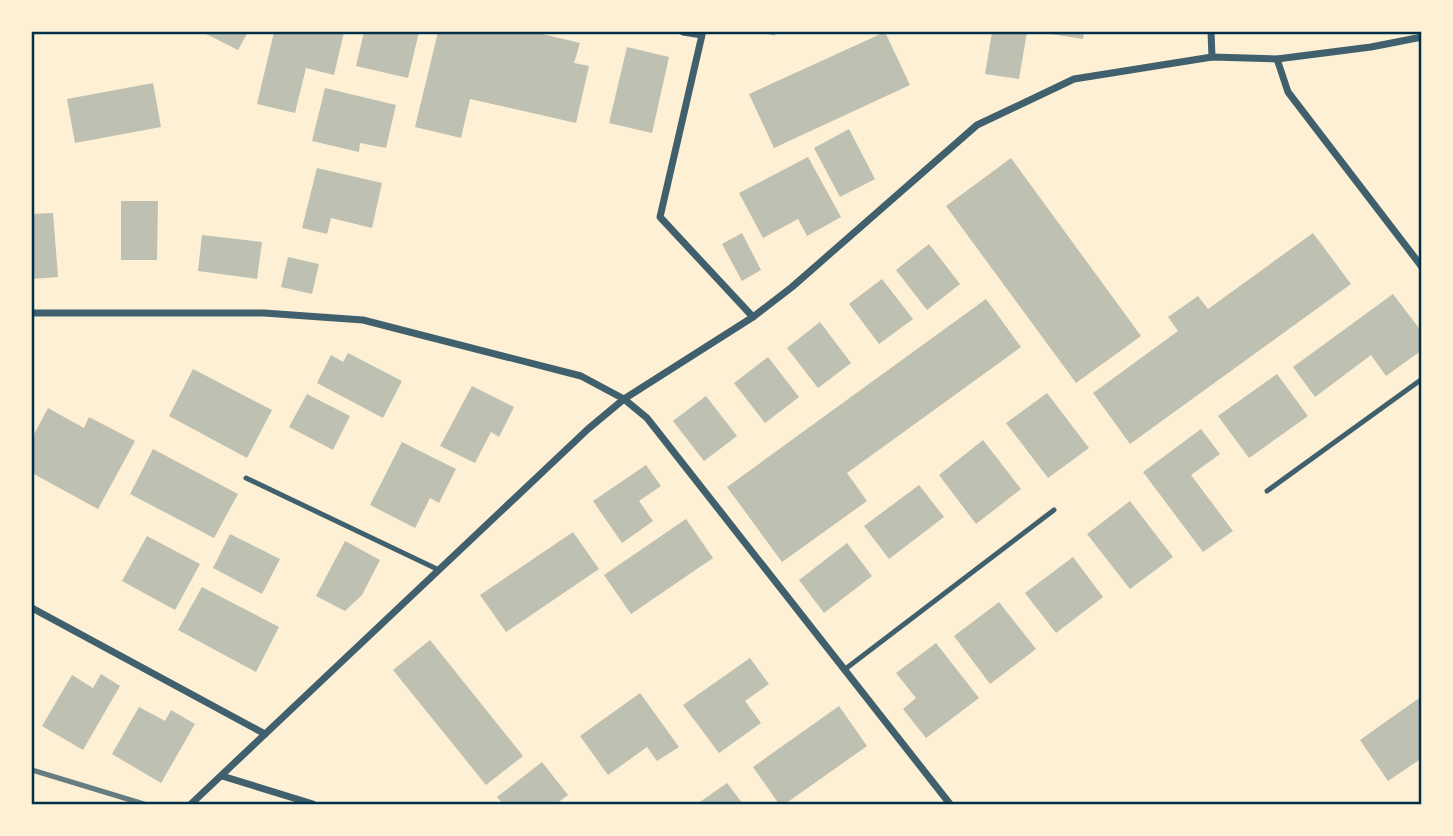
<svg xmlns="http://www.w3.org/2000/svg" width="1453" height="836" font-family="'Open Sans',sans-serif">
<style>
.building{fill:#bec0b2}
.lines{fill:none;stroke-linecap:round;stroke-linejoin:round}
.service{stroke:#3f606c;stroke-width:5}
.minor{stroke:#3f606c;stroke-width:7}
.rail{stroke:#657d81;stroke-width:5}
.neatline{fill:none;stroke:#003049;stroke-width:2.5}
</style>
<rect width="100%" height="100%" fill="#fdf0d5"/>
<g class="building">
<polygon points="202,32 248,32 238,50"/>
<polygon points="274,32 344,32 334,75 306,68 295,113 257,104"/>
<polygon points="364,32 419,32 408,78 356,66"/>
<polygon points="438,32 478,32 486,33 487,32 534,32 580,43 574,63 589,66 576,123 470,99 461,138 415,127"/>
<polygon points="759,32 776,32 775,36"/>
<polygon points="885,32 910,85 774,148 749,94"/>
<polygon points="992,32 1027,32 1019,79 985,74"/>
<polygon points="1044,32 1084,32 1083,39 1044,33"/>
<polygon points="627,47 669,57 652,133 609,123"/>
<polygon points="153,83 161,127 75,143 67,99"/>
<polygon points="325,88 396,105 386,148 360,143 359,152 312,141"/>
<polygon points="849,129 875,179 840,197 814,148"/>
<polygon points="808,157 841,217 807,236 798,219 763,238 739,193"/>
<polygon points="1011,158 1141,336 1076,383 946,206"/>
<polygon points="317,168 382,183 372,228 331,218 327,234 302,228"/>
<polygon points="121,201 158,201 157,260 121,260"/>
<polygon points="53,213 58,277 32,279 32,214"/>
<polygon points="742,233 761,270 742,281 722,244"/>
<polygon points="1313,233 1351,284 1130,444 1093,393 1178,331 1168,317 1198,296 1208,309"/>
<polygon points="202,235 262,242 257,279 198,271"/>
<polygon points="929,244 960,284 927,310 896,270"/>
<polygon points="288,257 319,264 312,294 281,287"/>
<polygon points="882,279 913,319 879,344 849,304"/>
<polygon points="1393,294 1422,332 1422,350 1386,376 1371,355 1315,397 1293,367"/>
<polygon points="986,299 1021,347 847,473 867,501 782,562 727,487"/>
<polygon points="820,322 851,363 818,388 787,348"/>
<polygon points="348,353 402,381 383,418 317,383 331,355 343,362"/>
<polygon points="768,357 799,397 765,423 734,383"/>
<polygon points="193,369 272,410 247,458 169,416"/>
<polygon points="1277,374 1308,416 1249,458 1218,416"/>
<polygon points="472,386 514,407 499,437 491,432 475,463 440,446"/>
<polygon points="1047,393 1089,448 1048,478 1006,423"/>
<polygon points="307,394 350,416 333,450 289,427"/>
<polygon points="706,396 737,436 704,461 673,421"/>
<polygon points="48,408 84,428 89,417 135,441 98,509 32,473 32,438"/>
<polygon points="1201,429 1220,454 1191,475 1233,531 1203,552 1143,472"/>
<polygon points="983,440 1021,489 976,524 939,475"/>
<polygon points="402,442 456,469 439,503 430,498 415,528 370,505"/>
<polygon points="153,449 238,494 214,538 130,494"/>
<polygon points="646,465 661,486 639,501 653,521 622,543 593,501"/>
<polygon points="919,485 944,517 889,559 864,526"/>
<polygon points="1130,501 1173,557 1130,589 1087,534"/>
<polygon points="686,519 713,558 631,614 604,575"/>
<polygon points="573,532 599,569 506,632 480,595"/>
<polygon points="230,534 280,559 262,594 213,568"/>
<polygon points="147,536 200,564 175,610 122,581"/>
<polygon points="345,541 380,560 362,595 345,611 316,596"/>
<polygon points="847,543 872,576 824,613 799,580"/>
<polygon points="1073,557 1103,597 1056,633 1025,593"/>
<polygon points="202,587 279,627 256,672 178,630"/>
<polygon points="999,602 1036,649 990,684 954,636"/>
<polygon points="430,640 523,756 486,785 393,670"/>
<polygon points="936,643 979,698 926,738 903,709 916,698 896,673"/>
<polygon points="750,658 769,684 745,701 761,723 719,753 683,705"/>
<polygon points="101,674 120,686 83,750 42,726 72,675 93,688"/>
<polygon points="640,693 679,747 657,761 647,747 608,775 580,736"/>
<polygon points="1422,696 1422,758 1388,781 1360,740"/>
<polygon points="839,706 867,746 785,804 779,804 753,767"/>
<polygon points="139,707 165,721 171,710 195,724 161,783 112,754"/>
<polygon points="542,762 568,795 556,804 503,804 497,797"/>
<polygon points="727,783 743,804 697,804"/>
</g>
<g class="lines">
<g class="service">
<polyline points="246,478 439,570"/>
<polyline points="1267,491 1422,379"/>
<polyline points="844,670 1054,510"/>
</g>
<g class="minor">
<polyline points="683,32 702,35 660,217 753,317"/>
<polyline points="1211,32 1212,57"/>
<polyline points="1277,59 1288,92 1422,267"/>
<polyline points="32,313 264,313 363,320 581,376 624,399 647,418 950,804"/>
<polyline points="32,608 265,734"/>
<polyline points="222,776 313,804"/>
<polyline points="191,804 588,429 624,399 753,317 792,287 977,125 1074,79 1212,57 1277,59 1371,47 1422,37"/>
</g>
<polyline class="rail" points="32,770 144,804"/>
</g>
<rect width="1453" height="836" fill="none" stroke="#fdf0d5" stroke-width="66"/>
<rect x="33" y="33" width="1387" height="770" class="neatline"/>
</svg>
